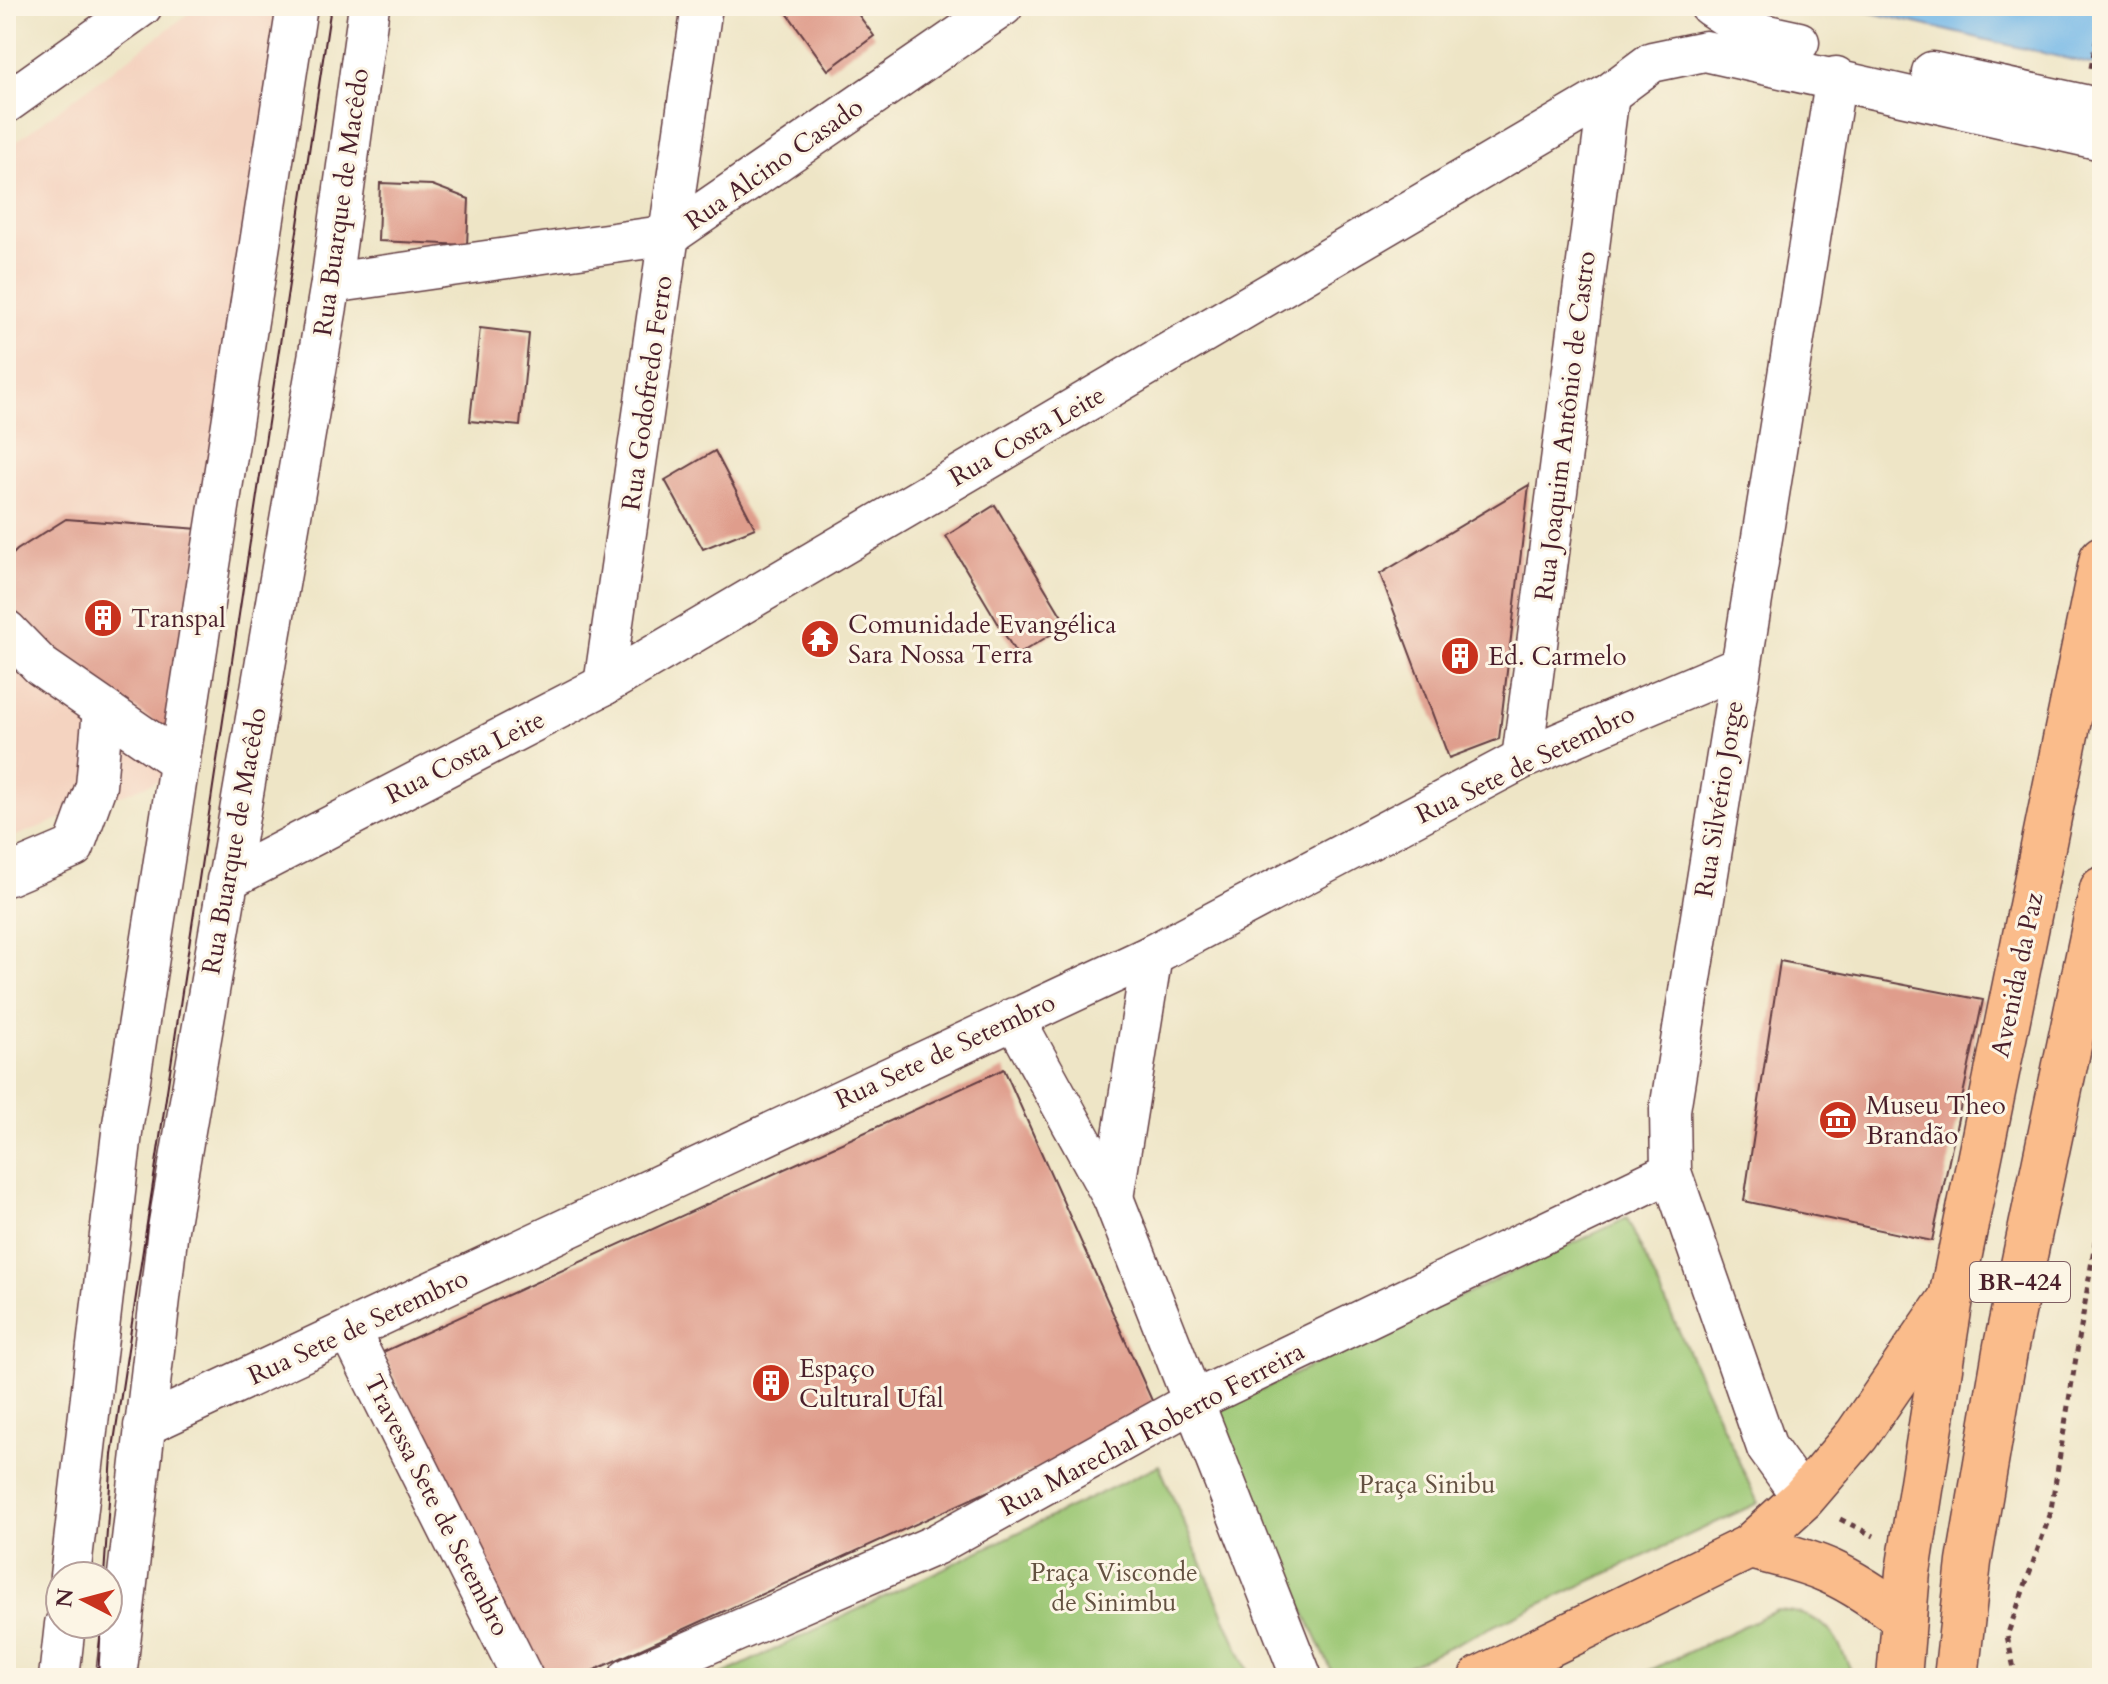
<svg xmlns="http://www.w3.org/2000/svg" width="2108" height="1684" font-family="Cardo,serif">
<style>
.built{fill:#f4d3c0}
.green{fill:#9cc775;stroke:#737350;stroke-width:2}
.water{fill:#72b7e8;stroke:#5e6b8a;stroke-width:2}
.building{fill:#df9d8c}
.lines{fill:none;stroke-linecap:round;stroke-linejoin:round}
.minor-casing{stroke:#633d42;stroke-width:43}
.major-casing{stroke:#633d42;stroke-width:47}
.highway-casing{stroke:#633d42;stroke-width:47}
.path{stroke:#633d42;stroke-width:5;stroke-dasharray:6 6;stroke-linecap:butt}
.minor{stroke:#fff;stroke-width:40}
.major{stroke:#fabc8b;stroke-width:44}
.highway{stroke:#fabc8b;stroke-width:44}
.tram{stroke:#4a1f2b;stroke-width:2}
.labels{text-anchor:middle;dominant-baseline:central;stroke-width:6;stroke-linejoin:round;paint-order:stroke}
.shield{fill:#fcf5e5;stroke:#7f5f63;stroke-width:2}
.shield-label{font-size:24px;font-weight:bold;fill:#4a1f2b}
.street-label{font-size:26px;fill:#4a1f2b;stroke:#fcf5e5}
.poi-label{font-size:26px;fill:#4a1f2b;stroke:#fcf5e5;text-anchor:start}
.park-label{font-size:26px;fill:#635141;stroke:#fcf5e5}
</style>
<rect width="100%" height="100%" fill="#fcf5e5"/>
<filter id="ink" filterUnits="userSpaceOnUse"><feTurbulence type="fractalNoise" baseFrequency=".0125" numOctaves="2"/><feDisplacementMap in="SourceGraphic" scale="16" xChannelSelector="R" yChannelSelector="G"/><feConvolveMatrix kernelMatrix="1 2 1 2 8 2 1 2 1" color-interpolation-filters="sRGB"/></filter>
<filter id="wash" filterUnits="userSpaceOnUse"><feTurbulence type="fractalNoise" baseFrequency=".006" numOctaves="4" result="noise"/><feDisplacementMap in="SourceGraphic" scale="32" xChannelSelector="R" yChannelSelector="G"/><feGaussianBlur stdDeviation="1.8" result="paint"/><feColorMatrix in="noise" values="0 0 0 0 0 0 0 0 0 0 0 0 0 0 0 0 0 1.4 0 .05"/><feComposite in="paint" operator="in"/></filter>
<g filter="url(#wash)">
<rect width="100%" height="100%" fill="#eee5c6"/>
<polygon class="built" points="199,6 303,6 170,776 6,840 6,149"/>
<g class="green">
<polygon points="1627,1218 1758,1503 1382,1678 1335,1678 1212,1413"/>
<polygon points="1159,1465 1251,1678 715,1678"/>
<path d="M1777,1610C1827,1613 1837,1636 1854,1678H1634Z"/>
</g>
<polygon class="water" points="1843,6 2102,6 2102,67"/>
<g id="blocks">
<g class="building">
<polygon points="782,6 852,6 874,36 828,70"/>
<polygon points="380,183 432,185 469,199 467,245 378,241"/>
<polygon points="480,328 529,334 520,426 470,421"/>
<polygon points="715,451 755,528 703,549 665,480"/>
<polygon points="1529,485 1499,739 1449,758 1380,574"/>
<polygon points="995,505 1067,625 1017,655 946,536"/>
<polygon points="66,519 199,529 174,735 29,635 6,601 6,561 17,550"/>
<polygon points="1780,961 1983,1000 1932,1241 1744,1201"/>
<polygon points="1004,1069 1158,1414 577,1678 529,1678 383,1352"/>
</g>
</g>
</g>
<g filter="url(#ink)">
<use href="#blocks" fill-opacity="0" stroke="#633d42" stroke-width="2"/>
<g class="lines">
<g class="minor-casing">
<g id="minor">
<polyline points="1710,6 1749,31 1799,42"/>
<polyline points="1932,72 2084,105"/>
<polyline points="6,103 142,6"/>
<polyline points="331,283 670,235 1003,6"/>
<polyline points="6,630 41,666 180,762"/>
<polyline points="604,685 702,6"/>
<polyline points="1522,759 1609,94"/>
<polyline points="6,876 74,847 96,786 103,710"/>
<polyline points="227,880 604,685 1609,94 1652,62 1705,51 2102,140"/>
<polyline points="1014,1018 1113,1198 1302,1678"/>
<polyline points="1113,1198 1152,955"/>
<polyline points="350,1332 523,1678"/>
<polyline points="144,1426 1152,955 1522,759 1740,666"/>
<polyline points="1803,1498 1767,1448 1671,1172 1670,1110 1836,77"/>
<polyline points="70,1576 123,1124 297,6"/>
<polyline points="59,1678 65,1624"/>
<polyline points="116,1678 168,1229 331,283 369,6"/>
<polyline points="629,1678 935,1545 1194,1401 1671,1172"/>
</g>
</g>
<g class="major-casing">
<g id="major">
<path d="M1749,1547C1820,1563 1845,1574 1904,1618"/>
<polyline points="1481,1678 1749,1547 1803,1498 1857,1435 1951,1298"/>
</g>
</g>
<g class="highway-casing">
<g id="highway">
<polyline points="1899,1678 1908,1572 1951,1298 2102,558"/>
<polyline points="1956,1678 1969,1562 2006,1346 2102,889"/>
</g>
</g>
<g class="path">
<polyline points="2091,68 2102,10"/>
<polyline points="1840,1519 1874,1536"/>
<polyline points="2016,1678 2007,1636 2050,1515 2102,1200"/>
</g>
<use href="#minor" class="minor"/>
<use href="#major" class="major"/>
<use href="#highway" class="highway"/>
<g class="tram">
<polyline points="104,1576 112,1455 331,6"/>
<polyline points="98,1678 101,1624"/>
</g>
</g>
</g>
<defs>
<g id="building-disc" transform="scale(2)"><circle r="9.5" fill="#c8321e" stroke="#fcf5e5"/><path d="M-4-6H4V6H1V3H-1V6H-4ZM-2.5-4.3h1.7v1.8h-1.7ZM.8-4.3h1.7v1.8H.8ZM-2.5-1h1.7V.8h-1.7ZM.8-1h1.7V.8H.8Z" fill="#fff"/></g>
<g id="temple-disc" transform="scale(2)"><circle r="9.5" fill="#c8321e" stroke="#fcf5e5"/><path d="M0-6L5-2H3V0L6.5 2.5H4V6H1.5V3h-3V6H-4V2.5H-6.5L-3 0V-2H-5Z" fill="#fff"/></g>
<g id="museum-disc" transform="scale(2)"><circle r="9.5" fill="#c8321e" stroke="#fcf5e5"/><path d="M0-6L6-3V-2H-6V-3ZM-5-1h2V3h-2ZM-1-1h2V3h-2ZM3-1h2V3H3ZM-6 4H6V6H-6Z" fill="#fff"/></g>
</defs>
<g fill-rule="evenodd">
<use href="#building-disc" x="103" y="618"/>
<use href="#temple-disc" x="820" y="639"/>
<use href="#building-disc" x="1460" y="656"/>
<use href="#museum-disc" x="1838" y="1120"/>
<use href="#building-disc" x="771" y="1383"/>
</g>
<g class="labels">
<rect class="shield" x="1970" y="1262" width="100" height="40" rx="6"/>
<g class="shield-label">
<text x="2020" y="1282">BR-424</text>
</g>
<g class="street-label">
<text transform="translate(774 164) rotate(-35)">Rua Alcino Casado</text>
<text transform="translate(341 202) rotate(-82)">Rua Buarque de Macêdo</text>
<text transform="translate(647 393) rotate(-82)">Rua Godofredo Ferro</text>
<text transform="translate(1565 426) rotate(-83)">Rua Joaquim Antônio de Castro</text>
<text transform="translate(1027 436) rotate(-30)">Rua Costa Leite</text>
<text transform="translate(465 757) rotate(-27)">Rua Costa Leite</text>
<text transform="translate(1525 764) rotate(-26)">Rua Sete de Setembro</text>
<text transform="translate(1719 799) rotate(-81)">Rua Silvério Jorge</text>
<text transform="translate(234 841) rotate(-80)">Rua Buarque de Macêdo</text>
<text transform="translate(2017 975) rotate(-78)">Avenida da Paz</text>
<text transform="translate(945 1051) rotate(-25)">Rua Sete de Setembro</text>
<text transform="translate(358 1327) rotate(-25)">Rua Sete de Setembro</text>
<text transform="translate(1152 1429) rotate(-28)">Rua Marechal Roberto Ferreira</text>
<text transform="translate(437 1505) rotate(63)">Travessa Sete de Setembro</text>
</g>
<g class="poi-label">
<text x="131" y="618">Transpal</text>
<text x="848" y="624">Comunidade Evangélica<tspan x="848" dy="30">Sara Nossa Terra</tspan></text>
<text x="1488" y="656">Ed. Carmelo</text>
<text x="1866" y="1105">Museu Theo<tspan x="1866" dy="30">Brandão</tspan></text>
<text x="799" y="1368">Espaço<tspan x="799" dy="30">Cultural Ufal</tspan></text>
</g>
<g class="park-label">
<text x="1427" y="1484">Praça Sinibu</text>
<text x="1114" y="1572">Praça Visconde<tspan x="1114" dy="30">de Sinimbu</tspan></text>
</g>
</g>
<rect width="2108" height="1684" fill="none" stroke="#fcf5e5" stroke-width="32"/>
<g transform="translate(84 1600) rotate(276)"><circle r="38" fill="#fcf5e5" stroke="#b59f9b" stroke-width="2"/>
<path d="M0-6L14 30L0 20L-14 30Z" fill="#c8321e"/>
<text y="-12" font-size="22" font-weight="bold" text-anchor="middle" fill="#4a1f2b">N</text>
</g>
</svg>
